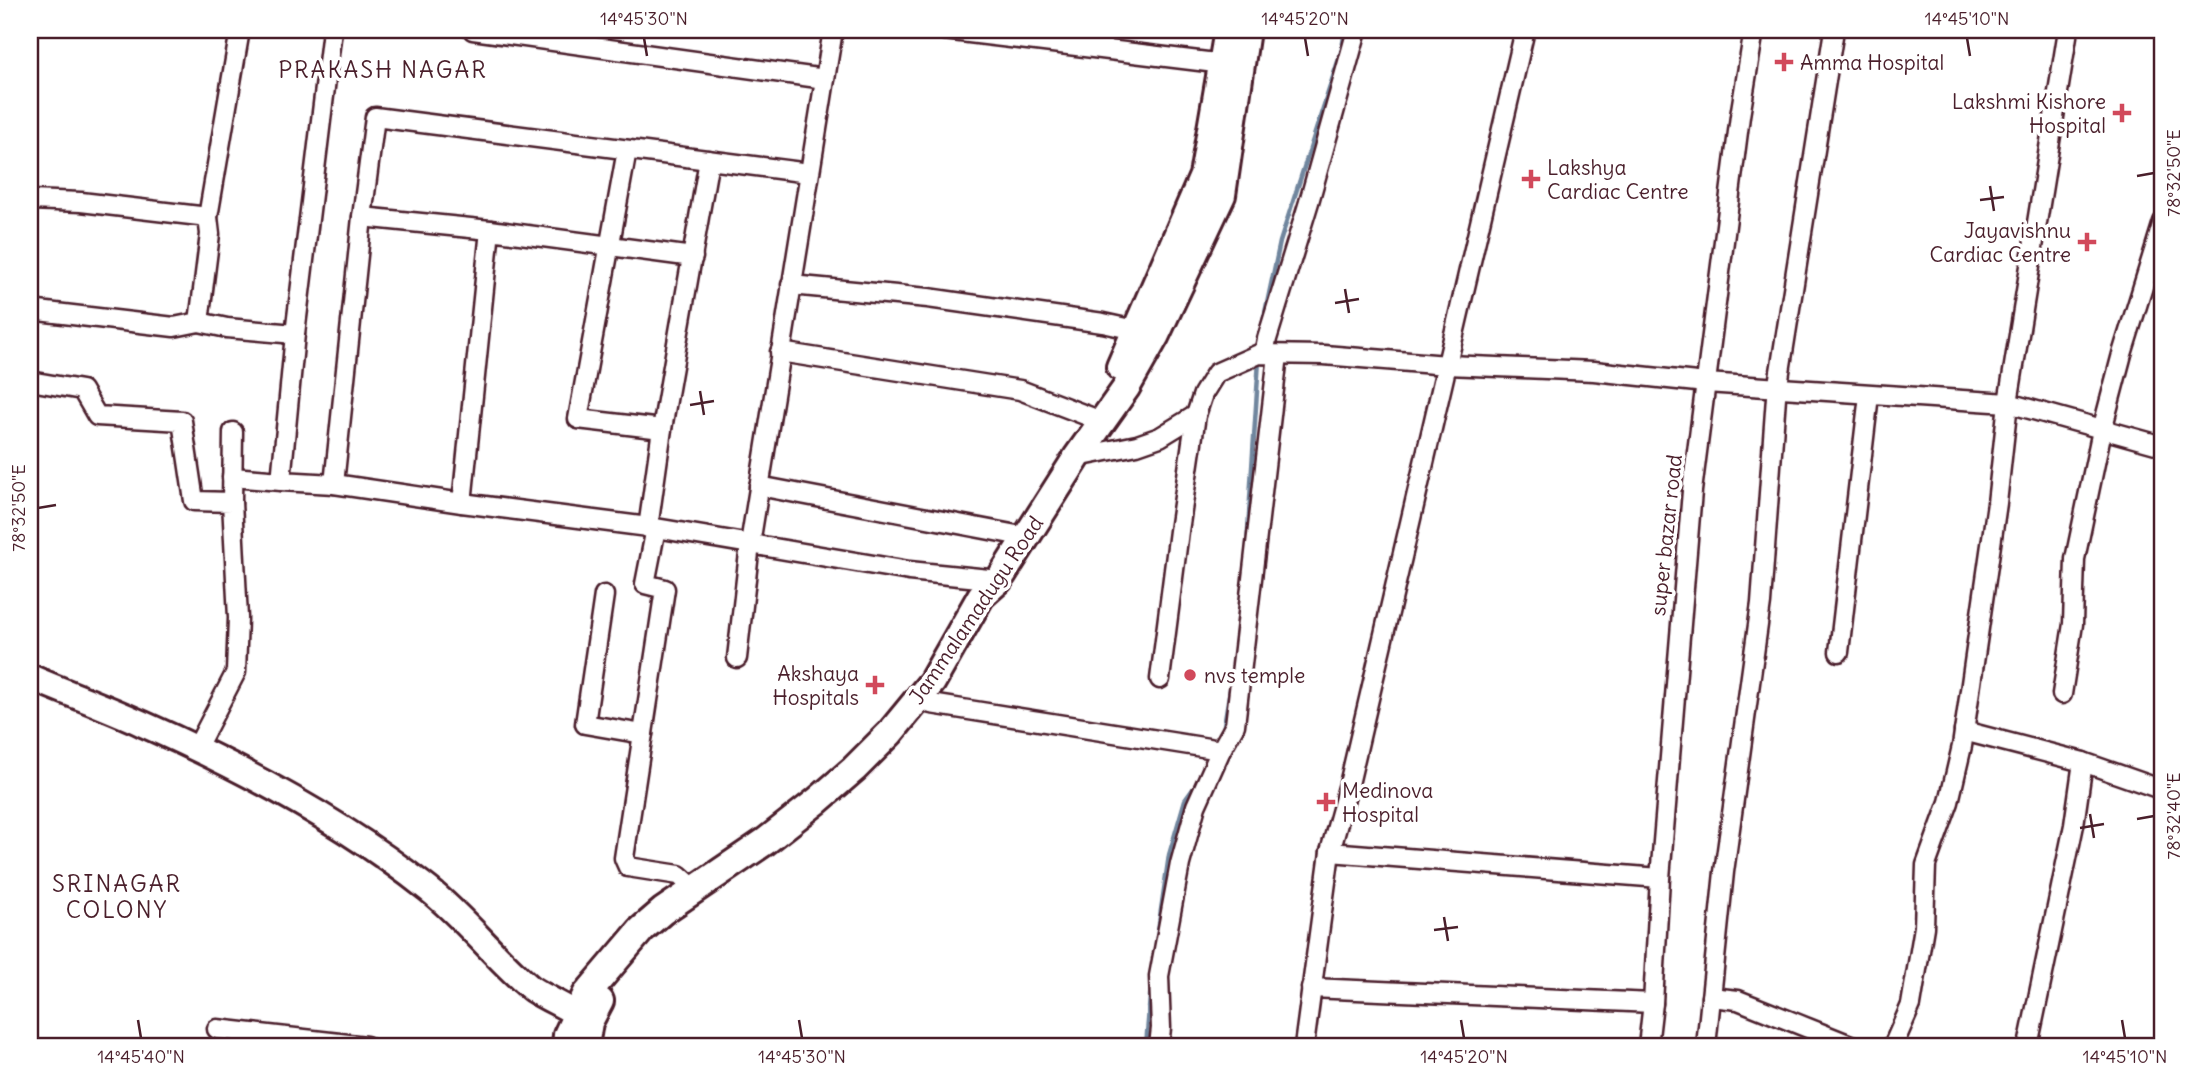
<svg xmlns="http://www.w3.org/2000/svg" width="2193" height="1076" font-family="Delius,sans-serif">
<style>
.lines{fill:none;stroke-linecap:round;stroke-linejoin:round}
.stream{stroke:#70869e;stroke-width:4.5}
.minor-casing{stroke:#4a1f2b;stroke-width:23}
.secondary-casing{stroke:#4a1f2b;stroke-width:30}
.primary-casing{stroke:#4a1f2b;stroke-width:32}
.minor{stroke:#fff;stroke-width:18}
.secondary{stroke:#fff;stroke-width:24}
.primary{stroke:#fff;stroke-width:26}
.ticks{fill:none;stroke:#4a1f2b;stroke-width:2.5}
.poi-dot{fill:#d1495b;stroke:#fff;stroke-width:2.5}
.labels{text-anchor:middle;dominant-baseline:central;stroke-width:7;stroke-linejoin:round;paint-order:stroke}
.poi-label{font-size:21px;fill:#4a1f2b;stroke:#fff;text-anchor:start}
.street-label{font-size:21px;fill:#4a1f2b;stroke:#fff}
.neighbourhood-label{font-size:23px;letter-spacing:2px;fill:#4a1f2b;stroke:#fff}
.neatline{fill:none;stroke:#4a1f2b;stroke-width:2.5}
.ticks-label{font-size:18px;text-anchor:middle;fill:#4a1f2b}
</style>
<rect width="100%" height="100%" fill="#fff"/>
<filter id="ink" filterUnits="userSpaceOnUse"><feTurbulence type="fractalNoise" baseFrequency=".0143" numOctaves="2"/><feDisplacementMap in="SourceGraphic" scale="14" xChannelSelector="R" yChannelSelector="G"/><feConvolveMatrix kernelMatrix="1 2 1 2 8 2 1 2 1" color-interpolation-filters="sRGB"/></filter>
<g filter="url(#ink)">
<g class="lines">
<g class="stream">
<polyline points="1262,327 1280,242 1342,49 1345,30"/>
<polyline points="1246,561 1259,360"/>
<polyline points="1223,731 1232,677"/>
<polyline points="1156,944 1169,855 1185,800 1198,782"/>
<polyline points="1146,1046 1151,984"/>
</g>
<g class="minor-casing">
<g id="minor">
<polyline points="332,30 295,334 281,481 334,484 462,503 656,528 909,571 999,580"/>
<polyline points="473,30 825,79"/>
<polyline points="944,30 1232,65"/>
<polyline points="627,150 578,419 662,429"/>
<polyline points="30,200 81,202 208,217"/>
<polyline points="362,217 490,230"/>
<polyline points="791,285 928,298 1103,323 1144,332"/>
<polyline points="30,310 174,327 199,322 227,328 295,334"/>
<polyline points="199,322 210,234 208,217 240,30"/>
<polyline points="780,352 1020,390 1101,421"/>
<polyline points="1264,354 1267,339 1309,202 1357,30"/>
<polyline points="30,381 82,390 97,416 182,421 194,501 232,502 238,618 236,672 196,749"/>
<polyline points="1077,457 1137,445 1160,437 1196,415"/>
<polyline points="232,477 281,481"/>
<polyline points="334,484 362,217 375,117 809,173"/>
<polyline points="759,486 1027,537"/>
<polyline points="232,502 233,432"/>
<polyline points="462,503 490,230 693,257"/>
<polyline points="648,528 662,429 709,160"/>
<polyline points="656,528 645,584 665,589 624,858 628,867 679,875 696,890"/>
<polyline points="604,595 585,724 643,734"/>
<polyline points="1839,652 1869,395"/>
<polyline points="737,658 750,544 833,30"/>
<polyline points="1160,679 1179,531 1196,415 1203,394 1216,373 1259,354 1324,355 1447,365 1594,371 1706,383 2008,403 2163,446"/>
<polyline points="2062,694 2073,624 2075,559 2102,430 2122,354 2163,222"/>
<polyline points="931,704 1221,750"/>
<polyline points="1964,731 2083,762 2074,825 2028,1046"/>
<polyline points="2083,762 2163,790"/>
<polyline points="1330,852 1660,878"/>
<polyline points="1311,988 1653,1003"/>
<polyline points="1711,997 1738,1000 1853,1046"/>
<polyline points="217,1029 366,1046"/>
<polyline points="1159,1046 1161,1028 1159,976 1180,864 1196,806 1221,750 1235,725 1278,355"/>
<polyline points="1304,1046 1330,852 1350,780 1525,30"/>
<polyline points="1648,1046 1653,1003 1660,878 1692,491 1740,116 1754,30"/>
<polyline points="1706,1046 1724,872 1761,603 1776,397 1834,30"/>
<polyline points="1893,1046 1911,1005 1924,927 1926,865 1949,802 1962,746 1997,503 2008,403 2068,30"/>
</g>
</g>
<g class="secondary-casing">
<path id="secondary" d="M30,677C67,693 106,707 143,724C243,768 342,821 428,889C466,919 495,958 532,989C551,1001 572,1009 589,1022"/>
</g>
<g class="primary-casing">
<g id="primary">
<polyline points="1120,367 1203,176 1228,30"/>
<polyline points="566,1046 567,1035 586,995 642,929 663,911 766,841 817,801 854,769 890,733 932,682 981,596 999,580 1077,457 1126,388 1156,335 1222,195 1246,30"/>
<polyline points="585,1046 589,1022 600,1001"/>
</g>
</g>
<use href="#minor" class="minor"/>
<use href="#secondary" class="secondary"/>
<use href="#primary" class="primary"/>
</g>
</g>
<path class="ticks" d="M644,38L647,56M1305,38L1308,56M1967,38L1970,56M2137,176L2154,173M1990,186L1994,211M1980,200L2004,197M1345,289L1349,313M1335,303L1359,299M700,391L704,415M690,405L714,401M38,508L56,505M2090,814L2094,838M2137,819L2154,816M2080,828L2104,824M1444,917L1448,941M1434,930L1458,927M138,1020L141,1038M799,1020L802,1038M1461,1020L1464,1038M2122,1020L2125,1038"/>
<g class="poi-dot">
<path d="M1780.5 51.5h7v7h7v7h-7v7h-7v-7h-7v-7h7z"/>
<path d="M2118.5 102.5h7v7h7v7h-7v7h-7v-7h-7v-7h7z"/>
<path d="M1527.5 168.5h7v7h7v7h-7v7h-7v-7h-7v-7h7z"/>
<path d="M2083.5 231.5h7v7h7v7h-7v7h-7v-7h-7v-7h7z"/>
<circle cx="1190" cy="675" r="7"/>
<path d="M871.5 674.5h7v7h7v7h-7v7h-7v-7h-7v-7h7z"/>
<path d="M1322.5 791.5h7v7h7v7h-7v7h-7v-7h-7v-7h7z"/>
</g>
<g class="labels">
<g class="poi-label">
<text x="1800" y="62">Amma Hospital</text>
<text x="2106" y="101" text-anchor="end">Lakshmi Kishore<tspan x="2106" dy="24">Hospital</tspan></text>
<text x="1547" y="167">Lakshya<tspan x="1547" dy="24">Cardiac Centre</tspan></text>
<text x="2071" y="230" text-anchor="end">Jayavishnu<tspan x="2071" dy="24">Cardiac Centre</tspan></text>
<text x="859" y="673" text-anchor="end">Akshaya<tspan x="859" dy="24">Hospitals</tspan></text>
<text x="1204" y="675">nvs temple</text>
<text x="1342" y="790">Medinova<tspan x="1342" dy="24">Hospital</tspan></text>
</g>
<g class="street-label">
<text transform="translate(1666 535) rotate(-84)">super bazar road</text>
<text transform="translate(976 610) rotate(-56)">Jammalamadugu Road</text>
</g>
<g class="neighbourhood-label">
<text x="383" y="69">PRAKASH NAGAR</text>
<text x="117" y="883">SRINAGAR<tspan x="117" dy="26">COLONY</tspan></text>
</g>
</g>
<rect width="2193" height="1076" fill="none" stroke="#fff" stroke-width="77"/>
<rect x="38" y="38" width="2116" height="1000" class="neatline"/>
<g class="ticks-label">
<text x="644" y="25">14°45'30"N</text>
<text x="1305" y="25">14°45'20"N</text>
<text x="1967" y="25">14°45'10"N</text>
<text transform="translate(2174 173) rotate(-90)" y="6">78°32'50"E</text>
<text transform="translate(19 508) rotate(-90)" y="6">78°32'50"E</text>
<text transform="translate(2174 816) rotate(-90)" y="6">78°32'40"E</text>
<text x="141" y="1063">14°45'40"N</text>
<text x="802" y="1063">14°45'30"N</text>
<text x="1464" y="1063">14°45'20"N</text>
<text x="2125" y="1063">14°45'10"N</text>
</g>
</svg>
